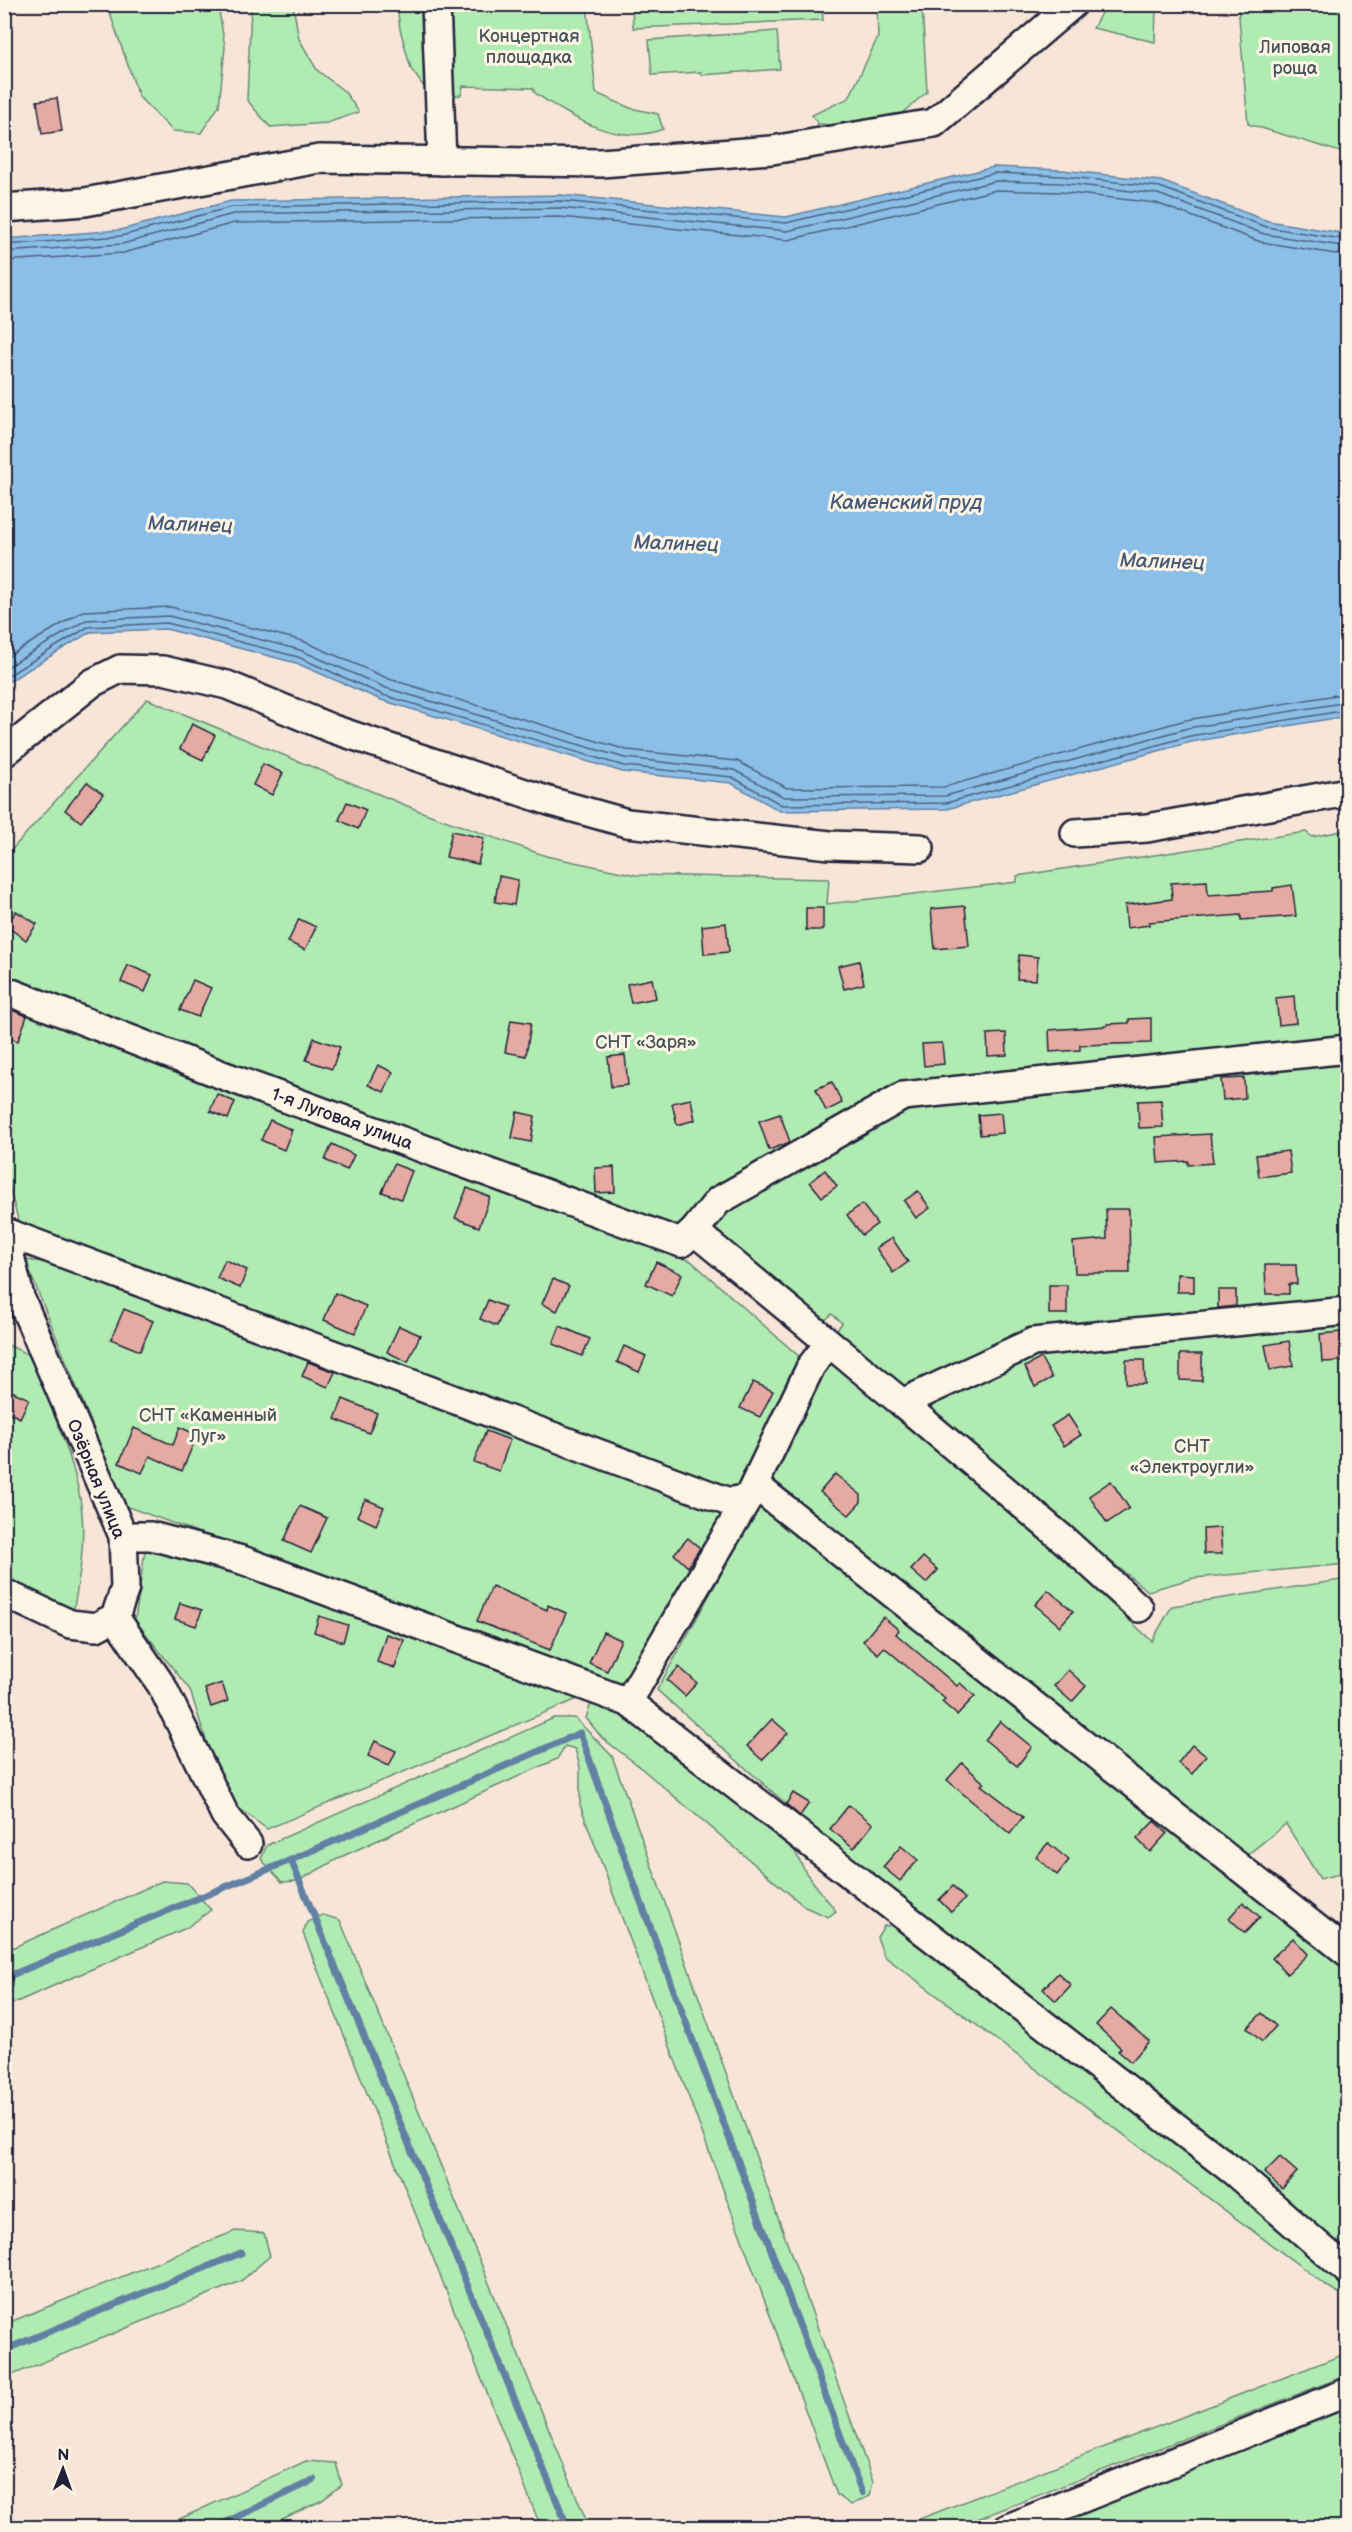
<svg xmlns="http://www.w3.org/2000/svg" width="1352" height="2532" font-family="'Balsamiq Sans',sans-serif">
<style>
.green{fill:#b0ecb2;stroke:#698776;stroke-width:1.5}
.water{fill:#8cbfe8;stroke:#6280a3;stroke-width:1.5}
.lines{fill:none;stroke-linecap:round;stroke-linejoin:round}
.shore{stroke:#4c6180;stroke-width:1.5}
.stream{stroke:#6280a3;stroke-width:7}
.building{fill:#e5aba3;stroke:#22223b;stroke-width:1.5}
.street-casing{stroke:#22223b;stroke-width:32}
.street{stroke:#fcf5e5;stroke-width:27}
.labels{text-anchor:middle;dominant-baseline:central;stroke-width:6;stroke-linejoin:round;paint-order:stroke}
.park-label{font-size:18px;fill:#465459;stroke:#fcf5e5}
.street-label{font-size:18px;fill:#22223b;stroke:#fcf5e5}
.water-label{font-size:20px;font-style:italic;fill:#475978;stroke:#fcf5e5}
</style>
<rect width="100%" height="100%" fill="#f7e6d8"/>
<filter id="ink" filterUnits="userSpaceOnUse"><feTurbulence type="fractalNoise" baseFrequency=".0167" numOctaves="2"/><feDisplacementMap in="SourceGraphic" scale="12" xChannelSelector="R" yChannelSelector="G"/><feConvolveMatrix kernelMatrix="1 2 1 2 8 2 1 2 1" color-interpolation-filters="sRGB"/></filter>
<g filter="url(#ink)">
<g class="green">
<polygon points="1106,4 1156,5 1155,42 1093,28"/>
<polygon points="107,5 218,5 225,47 219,106 201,133 173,131 139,97"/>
<polygon points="251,5 293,5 299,39 317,70 345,92 359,112 327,123 270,127 247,100"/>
<path d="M397,5H587L596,93L630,108L658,114L663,129C617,147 573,118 535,93L533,88L463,86L461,95L432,98L411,69L400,29Z"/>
<polygon points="632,5 822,5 823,20 633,28"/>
<polygon points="877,5 922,5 927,92 896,118 845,126 818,124 812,115 849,98 878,37"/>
<polygon points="1238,5 1347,5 1347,154 1248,124"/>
<polygon points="777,31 780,69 702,75 701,72 652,75 649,40"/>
<polygon points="147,699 422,812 546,856 636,875 829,879 827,904 1017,882 1017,876 1306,832 1312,837 1347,830 1347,1036 901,1087 683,1234 437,1139 68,1002 5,975 5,857"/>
<polygon points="5,998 691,1261 802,1359 744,1484 734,1491 20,1226 5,1173"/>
<polygon points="1347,1058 1347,1305 1040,1331 901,1393 836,1331 842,1323 832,1314 822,1323 711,1227 721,1211 909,1102"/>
<polygon points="25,1260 82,1266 727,1511 627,1692 569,1666 125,1506"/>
<polygon points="1347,1320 1347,1564 1194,1578 1148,1591 973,1451 923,1406 1043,1349"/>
<path d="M4,1343L31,1356C49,1405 77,1461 82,1513C85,1547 79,1579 73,1613L5,1577Z"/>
<polygon points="831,1354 907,1416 1152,1641 1172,1606 1347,1579 1347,1872 1320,1879 1286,1824 1242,1859 769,1476"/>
<polygon points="761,1502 1348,1968 1347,2257 827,1840 657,1690"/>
<polygon points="145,1550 226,1571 231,1566 587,1695 267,1829 224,1797 190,1690 135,1620"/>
<polygon points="594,1703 639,1717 791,1844 806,1873 836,1911 828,1917 805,1907 635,1763 602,1738 586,1718 590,1706"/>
<polygon points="554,1718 575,1718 612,1756 624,1789 873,2482 870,2496 851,2505 837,2495 580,1805 580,1767 575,1749 565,1746 557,1759 343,1856 298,1881 282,1882 261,1859 267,1845"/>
<polygon points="162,1881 187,1883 211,1910 186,1928 5,2007 5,1951"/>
<polygon points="323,1915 340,1920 589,2527 542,2527 536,2515 303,1933 307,1922"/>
<polygon points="898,1925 1194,2154 1341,2277 1345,2290 1338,2293 1324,2284 884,1956 877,1937 884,1926"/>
<polygon points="235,2231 264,2233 270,2256 241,2281 5,2378 5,2324"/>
<polygon points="1347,2353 1347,2375 957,2527 899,2527"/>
<polygon points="1347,2397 1347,2527 978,2528 1172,2462"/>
<polygon points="306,2461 336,2463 342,2485 321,2501 265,2527 162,2527"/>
</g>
<polygon class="water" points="994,167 1062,170 1161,181 1268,221 1347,234 1347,716 1191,742 947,809 780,811 731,783 623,772 381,700 296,663 166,629 90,632 5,684 5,239 120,230 231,201 561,195 786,217"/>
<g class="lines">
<g class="shore">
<polyline points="4,245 121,236 232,207 561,201 786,223 995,173 1062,176 1160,187 1266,227 1348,240"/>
<polyline points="4,252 122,244 233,214 560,208 787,231 996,181 1061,183 1158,194 1264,234 1348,247"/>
<polyline points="4,261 123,253 234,223 560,217 788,240 996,190 1060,192 1156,203 1261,242 1348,256"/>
<polyline points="4,659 83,611 171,607 303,641 389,679 627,750 737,761 787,788 944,787 1186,720 1348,693"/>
<polyline points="4,669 86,620 169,616 300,650 386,688 625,758 734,770 784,797 945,796 1188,728 1348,702"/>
<polyline points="4,678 88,627 167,623 298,657 383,695 624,766 732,777 782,805 946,803 1190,736 1348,710"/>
</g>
<g class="stream">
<polyline points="291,1860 568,2528"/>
<polyline points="4,1978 291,1860 580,1733 635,1886 862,2493"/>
<polyline points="4,2350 241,2253"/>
<polyline points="214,2528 314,2480"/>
</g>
</g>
<g class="building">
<polygon points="57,98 62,131 42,134 37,101"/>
<polygon points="192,724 215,735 203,760 180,749"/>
<polygon points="263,764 283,773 272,795 253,785"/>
<polygon points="87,782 103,794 81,822 65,810"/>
<polygon points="347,802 366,810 358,829 339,820"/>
<polygon points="452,831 484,838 478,864 446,857"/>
<polygon points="499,876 518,880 514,905 495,902"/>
<polygon points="1207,881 1208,895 1273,891 1273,888 1292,885 1296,916 1241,920 1241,915 1149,922 1149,925 1127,928 1125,905 1172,899 1171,883"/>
<polygon points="965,906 969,946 935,949 931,909"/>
<rect x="806" y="908" width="17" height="22"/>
<polygon points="16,911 37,924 26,940 6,926"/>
<polygon points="299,919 316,927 305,950 288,942"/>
<polygon points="726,923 729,952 704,954 702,926"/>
<polygon points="1019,955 1038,957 1036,980 1017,979"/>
<polygon points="859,961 864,984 844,989 838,966"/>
<polygon points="128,965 152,975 145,992 121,982"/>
<polygon points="652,979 656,998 631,1003 627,984"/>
<polygon points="193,980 211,988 198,1017 180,1010"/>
<polygon points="1294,996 1296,1023 1279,1025 1276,998"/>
<polygon points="4,1007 27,1016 18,1041 4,1036"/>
<polygon points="1151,1018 1151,1043 1080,1045 1080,1050 1050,1052 1049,1030 1107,1026 1107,1024 1129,1023 1129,1019"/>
<polygon points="511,1020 531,1023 526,1056 505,1052"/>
<polygon points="1006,1033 1007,1055 988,1056 987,1034"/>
<polygon points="314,1038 340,1047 332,1069 306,1060"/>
<polygon points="942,1043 944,1064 924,1066 922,1044"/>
<polygon points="625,1055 628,1085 611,1087 608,1057"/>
<polygon points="378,1065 393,1072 384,1092 368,1085"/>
<polygon points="1244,1078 1245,1098 1223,1100 1221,1079"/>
<polygon points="832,1082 842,1103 826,1111 816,1089"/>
<polygon points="217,1094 235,1102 228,1119 210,1111"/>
<polygon points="691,1099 695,1120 677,1125 672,1103"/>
<polygon points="1161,1100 1163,1127 1139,1128 1138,1101"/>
<polygon points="517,1112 535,1116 531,1142 512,1138"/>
<polygon points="1001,1113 1003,1133 980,1135 978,1115"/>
<polygon points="780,1114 790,1142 769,1150 759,1121"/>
<polygon points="270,1120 292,1130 284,1150 261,1140"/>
<polygon points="1210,1134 1213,1163 1188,1165 1188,1161 1158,1163 1156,1137"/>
<polygon points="332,1144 354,1155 347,1170 325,1160"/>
<polygon points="1288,1151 1291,1173 1259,1177 1256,1155"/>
<polygon points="394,1164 412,1171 401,1199 382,1192"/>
<polygon points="614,1167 615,1192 596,1193 595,1168"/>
<polygon points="825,1170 837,1186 822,1197 810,1182"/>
<polygon points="467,1188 490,1197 479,1227 455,1218"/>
<polygon points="918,1191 930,1208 916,1218 904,1201"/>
<polygon points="862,1204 877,1224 862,1235 847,1215"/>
<polygon points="1106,1209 1129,1209 1130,1273 1075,1273 1073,1242 1107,1239"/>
<polygon points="892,1238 908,1262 893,1273 876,1248"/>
<polygon points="225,1260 247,1270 240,1288 217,1278"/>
<polygon points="656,1262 682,1274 672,1296 646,1284"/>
<polygon points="1265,1265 1296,1265 1297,1284 1289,1284 1289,1294 1266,1294"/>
<polygon points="1177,1274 1194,1275 1194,1292 1177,1292"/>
<polygon points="553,1279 569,1286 557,1311 542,1304"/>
<rect x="1049" y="1285" width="18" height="29"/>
<polygon points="1218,1290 1236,1290 1236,1306 1218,1308"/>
<polygon points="335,1293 366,1306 355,1333 324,1320"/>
<polygon points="488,1300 505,1307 497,1326 480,1319"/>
<polygon points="124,1309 153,1321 140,1351 111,1339"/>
<polygon points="399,1326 420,1335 408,1362 387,1352"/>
<polygon points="560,1326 590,1339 582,1356 553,1344"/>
<polygon points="1341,1332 1343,1361 1322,1362 1320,1334"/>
<polygon points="1289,1341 1293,1366 1270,1370 1265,1345"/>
<polygon points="624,1346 646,1356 639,1372 617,1362"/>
<polygon points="1180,1354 1202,1354 1202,1381 1180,1380"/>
<polygon points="1041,1358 1052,1378 1035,1387 1025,1367"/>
<polygon points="1126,1360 1144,1360 1145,1384 1126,1384"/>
<polygon points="308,1362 335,1372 328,1387 302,1376"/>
<polygon points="753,1382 773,1391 760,1417 740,1408"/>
<polygon points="9,1390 29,1399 20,1418 4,1410 4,1399"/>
<polygon points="343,1399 377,1413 369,1433 335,1419"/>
<polygon points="1068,1415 1081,1435 1064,1446 1051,1426"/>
<polygon points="180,1427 197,1435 182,1471 150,1456 142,1473 119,1463 134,1428 173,1445"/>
<polygon points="486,1431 510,1440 499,1471 474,1462"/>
<polygon points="835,1474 861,1495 861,1502 849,1515 820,1492"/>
<polygon points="1111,1481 1129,1508 1107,1523 1089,1496"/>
<polygon points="365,1499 384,1507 376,1525 357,1516"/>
<polygon points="300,1506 327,1518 311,1553 284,1541"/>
<polygon points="1220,1528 1222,1554 1204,1554 1203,1529"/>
<polygon points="688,1538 700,1548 688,1567 674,1554"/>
<polygon points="923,1557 938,1570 926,1583 911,1570"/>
<polygon points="492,1586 547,1610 548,1605 566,1613 550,1650 477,1621"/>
<polygon points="1048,1590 1073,1611 1060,1626 1035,1605"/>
<polygon points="180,1603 202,1610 196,1626 175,1619"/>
<polygon points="319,1616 348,1625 343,1642 314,1632"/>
<polygon points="883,1617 899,1630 896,1634 957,1686 960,1683 975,1696 957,1715 942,1702 945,1699 884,1647 878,1654 863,1641"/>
<polygon points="603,1632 621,1640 607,1671 589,1663"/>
<polygon points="386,1634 404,1640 395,1668 377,1662"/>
<polygon points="679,1667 697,1683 685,1696 667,1680"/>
<polygon points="1068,1670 1086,1686 1072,1702 1054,1686"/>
<polygon points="222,1683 228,1701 211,1707 205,1689"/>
<polygon points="772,1719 788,1733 762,1760 747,1746"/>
<polygon points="1000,1721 1032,1747 1017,1766 985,1740"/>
<polygon points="375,1741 396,1751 389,1766 368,1756"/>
<polygon points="1192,1745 1206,1756 1192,1774 1178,1763"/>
<polygon points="962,1763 984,1783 981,1785 1023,1817 1010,1834 947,1780"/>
<polygon points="793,1793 809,1803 800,1816 786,1804"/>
<polygon points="849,1805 873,1824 854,1848 830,1829"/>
<polygon points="1154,1821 1167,1833 1150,1852 1137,1839"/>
<polygon points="1048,1843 1069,1860 1057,1875 1036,1857"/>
<polygon points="901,1846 918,1860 900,1881 883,1867"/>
<polygon points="953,1886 965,1899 951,1912 939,1900"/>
<polygon points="1243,1902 1260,1917 1245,1933 1229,1918"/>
<polygon points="1293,1938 1308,1954 1287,1974 1272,1958"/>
<polygon points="1058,1973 1071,1985 1056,2001 1043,1989"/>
<polygon points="1111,2009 1149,2041 1131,2062 1118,2051 1121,2048 1096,2025"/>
<polygon points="1262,2013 1276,2026 1262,2042 1247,2028"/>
<polygon points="1280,2157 1297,2172 1282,2189 1264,2173"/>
</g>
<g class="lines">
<g class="street-casing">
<g id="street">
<polyline points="436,4 442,161"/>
<polyline points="4,208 85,202 319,159 601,163 772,150 934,123 1073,4"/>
<polyline points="4,753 92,683 120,669 163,670 227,685 333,729 549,801 627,823 830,845 920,848"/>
<polyline points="1075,833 1147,828 1348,792"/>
<polyline points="4,990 225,1076 681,1243 694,1231 718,1201 903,1096 1348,1049"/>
<polyline points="4,1231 20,1297 123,1536 125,1588 115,1617"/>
<polyline points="694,1231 902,1403 1033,1342 1348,1311"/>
<polyline points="5,1232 729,1502 748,1498 811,1366 829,1343"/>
<polyline points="902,1403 1063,1539 1139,1608"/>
<polyline points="755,1485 1348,1953"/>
<polyline points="123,1536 151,1536 242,1560 628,1702 1233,2171 1348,2271"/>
<polyline points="4,1593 70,1624 96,1627 115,1617"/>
<polyline points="115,1617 162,1686 225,1815 248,1844"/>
<polyline points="628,1702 748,1498"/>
<polyline points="1008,2528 1348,2392"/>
</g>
</g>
<use href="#street" class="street"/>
</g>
</g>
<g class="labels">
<g class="park-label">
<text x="529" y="36">Концертная<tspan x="529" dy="21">площадка</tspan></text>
<text x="1295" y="47">Липовая<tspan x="1295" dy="21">роща</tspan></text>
<text x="646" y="1042">СНТ «Заря»</text>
<text x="208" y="1415">СНТ «Каменный<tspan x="208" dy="21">Луг»</tspan></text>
<text x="1192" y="1446">СНТ<tspan x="1192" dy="21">«Электроугли»</tspan></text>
</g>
<g class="street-label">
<text transform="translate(342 1119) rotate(20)">1-я Луговая улица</text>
<text transform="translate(96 1479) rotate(68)">Озёрная улица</text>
</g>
<g class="water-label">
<text x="906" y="503">Каменский пруд</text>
<text transform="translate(190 525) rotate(2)">Малинец</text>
<text transform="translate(676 544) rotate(2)">Малинец</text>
<text transform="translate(1162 562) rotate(2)">Малинец</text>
</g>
</g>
<rect width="1352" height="2532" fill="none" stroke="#fcf5e5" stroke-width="24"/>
<rect x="12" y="12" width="1328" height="2508" fill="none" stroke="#22223b" stroke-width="2" filter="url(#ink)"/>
<g transform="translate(63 2469) rotate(1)" stroke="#fcf5e5" stroke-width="4.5" paint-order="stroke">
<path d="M0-4.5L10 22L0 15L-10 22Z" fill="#22223b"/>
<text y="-9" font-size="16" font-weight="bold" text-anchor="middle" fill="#22223b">N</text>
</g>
</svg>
